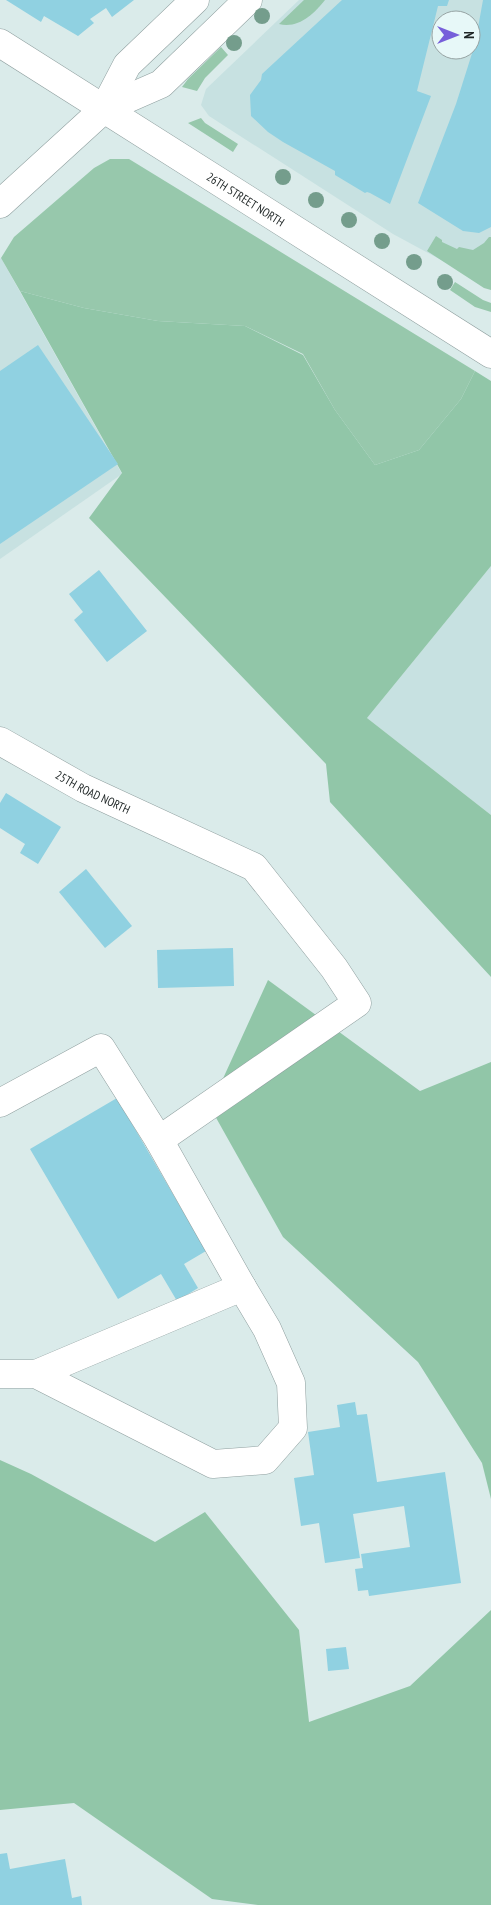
<svg xmlns="http://www.w3.org/2000/svg" width="491" height="1905" font-family="'PT Sans Narrow',sans-serif">
<style>
.built{fill:#c7e1e1;fill-rule:evenodd}
.green{fill:#97c8ac}
.forest{fill:#91c6a8}
.building{fill:#90d1e1}
.lines{fill:none;stroke-linecap:round;stroke-linejoin:round}
.minor-casing{stroke:#8f9f9f;stroke-width:29}
.major-casing{stroke:#8f9f9f;stroke-width:29}
.minor{stroke:#fff;stroke-width:28}
.major{stroke:#fff;stroke-width:28}
.tree{fill:#749d8c}
.labels{text-anchor:middle;dominant-baseline:central;stroke-width:4;stroke-linejoin:round;paint-order:stroke}
.street-label{font-size:12px;fill:#1f2626;stroke:#e7f8f8}
</style>
<rect width="100%" height="100%" fill="#daebea"/>
<g class="built">
<path d="M299,0H491V287L393,234L209,116L201,105L206,89ZM441,20H471V50H441Z"/>
<polygon points="1,258 122,474 0,559 0,259"/>
<polygon points="491,566 491,815 367,718"/>
</g>
<g class="green">
<path d="M304,0H325C314,14 298,29 279,24Z"/>
<polygon points="221,47 228,55 205,78 197,91 182,87 188,79"/>
<polygon points="201,118 205,123 238,144 233,152 188,123"/>
<polygon points="110,159 129,159 475,371 461,399 419,450 375,465 335,410 303,354 245,326 158,321 84,308 20,291 1,258 14,237 94,168"/>
<polygon points="436,236 442,240 442,242 457,249 459,247 473,250 484,243 489,237 491,237 491,290 484,288 427,251"/>
<polygon points="455,282 483,300 491,303 491,312 475,307 450,290"/>
</g>
<g class="forest">
<polygon points="20,291 84,308 158,321 245,326 303,355 335,410 375,465 419,450 461,399 475,371 491,381 491,566 367,718 491,815 491,977 330,802 326,764 89,518 122,473"/>
<polygon points="268,980 420,1091 491,1062 491,1499 482,1463 418,1362 283,1237 210,1107"/>
<polygon points="0,1460 31,1474 155,1542 205,1512 299,1630 309,1722 410,1686 491,1610 491,1905 258,1905 212,1899 74,1803 0,1810"/>
</g>
<g class="building">
<polygon points="6,0 134,0 112,17 106,8 90,19 94,23 78,36 44,16 41,22"/>
<polygon points="342,0 449,0 447,6 438,6 417,91 431,96 390,204 370,193 367,192 365,193 335,175 335,171 283,142 268,132 251,116 250,95 261,80 262,74"/>
<polygon points="483,0 491,0 491,227 479,233 463,231 418,203 456,104 475,44"/>
<polygon points="38,345 118,464 0,544 0,371"/>
<polygon points="99,570 147,631 107,662 74,620 83,612 69,594"/>
<polygon points="6,793 61,827 38,864 20,853 25,844 0,828 0,803"/>
<polygon points="86,869 132,926 105,948 59,892"/>
<polygon points="233,948 234,986 158,988 157,950"/>
<polygon points="117,1098 206,1251 184,1264 198,1288 177,1301 161,1274 118,1299 30,1149"/>
<polygon points="355,1402 357,1415 367,1414 377,1482 445,1472 461,1583 369,1596 368,1590 358,1591 355,1569 363,1568 361,1554 410,1547 404,1506 353,1514 360,1558 325,1563 319,1523 301,1526 294,1478 314,1475 308,1432 340,1427 337,1405"/>
<polygon points="346,1647 349,1669 328,1671 326,1649"/>
<polygon points="7,1853 10,1869 65,1859 72,1898 81,1896 82,1905 0,1905 0,1854"/>
</g>
<g class="lines">
<g class="minor-casing">
<g id="minor">
<path id="s1" d="M0,43L491,354"/>
<path id="s2" d="M0,741L83,788L254,867L334,968L357,1003L159,1140"/>
<polyline points="0,1103 101,1048 159,1140 242,1287"/>
<polyline points="0,1374 36,1374 242,1287 267,1329 291,1383 293,1428 265,1460 213,1464 36,1374"/>
</g>
</g>
<g class="major-casing">
<g id="major">
<polyline points="104,109 127,65 195,0"/>
<polyline points="0,204 104,109 161,84 248,0"/>
</g>
</g>
<use href="#minor" class="minor"/>
<use href="#major" class="major"/>
</g>
<g class="tree">
<circle cx="262" cy="16" r="8"/>
<circle cx="234" cy="43" r="8"/>
<circle cx="283" cy="177" r="8"/>
<circle cx="316" cy="200" r="8"/>
<circle cx="349" cy="220" r="8"/>
<circle cx="382" cy="241" r="8"/>
<circle cx="414" cy="262" r="8"/>
<circle cx="445" cy="282" r="8"/>
</g>
<g class="labels">
<g class="street-label">
<text stroke="none"><textPath href="#s1" startOffset="291">26TH STREET NORTH</textPath></text>
<text stroke="none"><textPath href="#s2" startOffset="106">25TH ROAD NORTH</textPath></text>
</g>
</g>
<g transform="translate(456 35) rotate(90)"><circle r="24" fill="#e7f8f8" stroke="#97a4a4"/>
<path d="M0-4L9 19L0 12L-9 19Z" fill="#765fda"/>
<text y="-8" font-size="14" font-weight="bold" text-anchor="middle" fill="#1f2626">N</text>
</g>
</svg>
